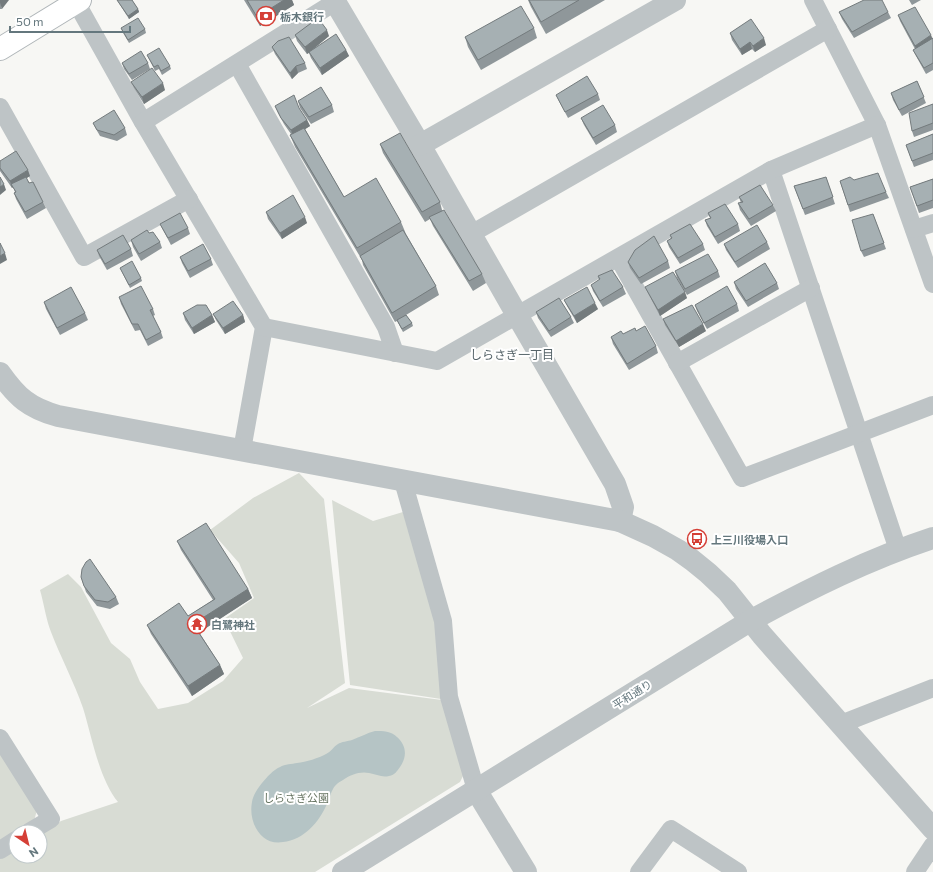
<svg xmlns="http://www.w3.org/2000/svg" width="933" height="872" font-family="Commissioner,'Noto Sans JP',sans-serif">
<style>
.green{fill:#d8dcd4}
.water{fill:#b5c4c5}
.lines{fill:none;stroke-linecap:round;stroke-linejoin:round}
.primary-casing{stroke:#b0b6b9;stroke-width:24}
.minor{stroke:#bec4c6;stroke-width:18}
.tertiary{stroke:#bec4c6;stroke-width:22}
.primary{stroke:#fff;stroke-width:22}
.wall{fill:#8f979a}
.shaded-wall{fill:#747b7d}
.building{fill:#a6b0b3;stroke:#747b7d}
.labels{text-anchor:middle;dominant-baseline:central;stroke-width:4;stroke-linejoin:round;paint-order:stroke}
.poi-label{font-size:11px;font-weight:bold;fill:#64777d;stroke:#fff;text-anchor:start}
.street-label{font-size:11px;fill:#64777d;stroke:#fff}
.park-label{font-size:11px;fill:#697663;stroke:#fff}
.neighbourhood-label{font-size:12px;fill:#566469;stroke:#fff}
</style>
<rect width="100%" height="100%" fill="#f7f7f4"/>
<g class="green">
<path d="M299,473L324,499L345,683L307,708L349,688L442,700L464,774L460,782L315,872H0V859L16,849V856H40V834L61,821L118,802C99,779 92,737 83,708C74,682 61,658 51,632C46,619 44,604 40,590L68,574L81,587L111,643L130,659L140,682L158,709L188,703L223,681L243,658L224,619L254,598L239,563L210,530L253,498Z"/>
<polygon points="332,500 373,521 403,512 436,623 441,699 350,685"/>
<polygon points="0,751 37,810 34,821 0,841"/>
</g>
<path class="water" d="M375,731C383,731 391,731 397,737C407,746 407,757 400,767C397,771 395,775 389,776C382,778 376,774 369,773C360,771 350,775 343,780C331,786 332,793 327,804C319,822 304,840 283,842C261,846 248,822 252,802C253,795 258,788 262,783C267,777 273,770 280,767C285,764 292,764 297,763C306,762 319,758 326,754C331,752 333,747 338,744C341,742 348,741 352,740C360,737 367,733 375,731Z"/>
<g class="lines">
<g class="primary-casing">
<polyline id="primary" points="0,49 80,0"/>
</g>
<g class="minor">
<polyline points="813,0 877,125 933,284"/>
<polyline points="76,2 143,122 264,327 242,450"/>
<polyline points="237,64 386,327 395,353"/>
<polyline points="0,107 84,257 189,199"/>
<polyline points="143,122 335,2"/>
<polyline points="771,170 898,550"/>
<polyline points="914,229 933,223"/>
<polyline points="471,234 828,29"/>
<polyline points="619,259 742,478 933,405"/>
<polyline points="264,327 437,361 771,170 877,125"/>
<polyline points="677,363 811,288"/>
<polyline points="403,481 443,621 449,697 476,790"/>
<polyline points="841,724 933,688"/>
<polyline points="0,738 51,819 29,832"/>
<polyline points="0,850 16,840"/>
<polyline points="639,872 671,829 738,872"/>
<polyline points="915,872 933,845"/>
</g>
<g class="tertiary">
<polyline points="334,0 420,145 517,315 615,484 623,507 620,521"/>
<polyline points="420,145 675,0"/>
<path d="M0,373C17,397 29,408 58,416L620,521L653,536L678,550L692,560L708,573L727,591L762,635L933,829"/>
<polyline points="476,790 526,872"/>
<path d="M343,872L750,621C809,589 869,559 933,538"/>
</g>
<use href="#primary" class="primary"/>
</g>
<g class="wall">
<polygon points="0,0 2,9 0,9"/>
<polygon points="117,0 132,0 138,9 139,12 129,19"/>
<polygon points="244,0 292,0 294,5 260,26"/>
<polygon points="528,0 605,0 546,34 531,7"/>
<polygon points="909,0 921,0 912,5"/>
<polygon points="839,12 888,12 891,18 854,38 842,19"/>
<polygon points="898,15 931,35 932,39 933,38 933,70 926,74 916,56 913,50 915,49 900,21"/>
<polygon points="121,28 145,29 146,33 129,43 122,31"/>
<polygon points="534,28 537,38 481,70 468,47 465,37"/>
<polygon points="730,33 766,45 755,52 752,49 742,55 732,40"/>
<polygon points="295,35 329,36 316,47 346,50 349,56 322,75 311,58 309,53 307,54 297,41"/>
<polygon points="272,47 305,63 307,69 298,73 292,79 275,54"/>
<polygon points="147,55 170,66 171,69 162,75 159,69 155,71"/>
<polygon points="122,63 148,63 150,69 132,80 124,69"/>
<polygon points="917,81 926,103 902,116 893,100 891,93"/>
<polygon points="131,82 165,90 144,104 134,88"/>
<polygon points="598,94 600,100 568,118 559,101 556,95"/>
<polygon points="298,101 332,105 334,112 311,124 300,108"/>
<polygon points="933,104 933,130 914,137 912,131"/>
<polygon points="275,106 299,108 307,120 310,126 305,129 344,197 401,222 406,234 436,286 439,295 406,315 412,323 413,326 403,332 397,321 395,322 363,265 362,260 295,147 290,135 291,134 284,124 278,113"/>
<polygon points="581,118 615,125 617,132 596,145 584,125"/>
<polygon points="93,123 125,128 127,135 117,141 100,136 96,129"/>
<polygon points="933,134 933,160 914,167 906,145"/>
<polygon points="380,144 440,202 442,210 482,274 486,283 473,291 433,226 430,219 425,222 383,153"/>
<polygon points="0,161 30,176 26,178 43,202 46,208 27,219 16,199 14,193 15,192 13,187 12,188 0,171"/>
<polygon points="826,177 835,204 805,215 794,186"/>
<polygon points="933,179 933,208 919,213 910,187"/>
<polygon points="854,180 886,192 889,198 850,212 840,181"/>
<polygon points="739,197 773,205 776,211 751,226 740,210 738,203 741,203"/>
<polygon points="266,212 307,223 282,239 268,219"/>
<polygon points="708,213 738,224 740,231 718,244 707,226 705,220 710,218"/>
<polygon points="873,214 886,249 864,257 861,251"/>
<polygon points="160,224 188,228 190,234 171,245 163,230"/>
<polygon points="149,233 160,242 162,248 141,261 133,247 131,240"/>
<polygon points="670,235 703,244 705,250 680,264 669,247 667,241 671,238"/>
<polygon points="767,242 770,249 738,268 726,250 724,244"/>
<polygon points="131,249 133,256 107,270 99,256 97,250"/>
<polygon points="180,257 211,259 213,265 190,278 182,263"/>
<polygon points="668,261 670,268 641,284 630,268 628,262"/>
<polygon points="120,268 141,278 142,281 130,288"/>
<polygon points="675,271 718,271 720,277 687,295 677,278"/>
<polygon points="598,276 623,287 626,294 603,307 593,291 591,285 599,280"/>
<polygon points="734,282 777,283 779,289 748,307 736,289"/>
<polygon points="645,287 687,298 660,316 648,293"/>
<polygon points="119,297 153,309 155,315 153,316 161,332 163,338 148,346 140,330 135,331 121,304"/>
<polygon points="564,300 598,309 577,323 567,306"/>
<polygon points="44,302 85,313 88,320 60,335 46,309"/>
<polygon points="737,304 739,311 707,329 697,311 695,305"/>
<polygon points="536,312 571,317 574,323 551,337 538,318"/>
<polygon points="183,313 212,315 215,322 194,334 185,320"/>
<polygon points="213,314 243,315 245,322 225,334 216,320"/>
<polygon points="663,319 706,331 679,347 665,325"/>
<polygon points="636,331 656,346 658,353 629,370 613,344 611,337"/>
<polygon points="177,541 248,589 252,598 199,632 220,665 224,674 192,696 151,634 147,625 188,616 213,600 181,550"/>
<polygon points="81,577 116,597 119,604 110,609 97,606 86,592"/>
</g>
<g class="shaded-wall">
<polygon points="0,0 9,0 2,9 0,3"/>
<polygon points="284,0 292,0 294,5 260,26 257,17"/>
<polygon points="138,9 139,12 129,19 128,16"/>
<polygon points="327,30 329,36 307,54 305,47"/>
<polygon points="931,35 933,41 917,52 915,46"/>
<polygon points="764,38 766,45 755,52 753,46"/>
<polygon points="750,42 752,49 742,55 740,49"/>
<polygon points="346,50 349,56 322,75 320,68"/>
<polygon points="296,66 298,73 292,79 290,73"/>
<polygon points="163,83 165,90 144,104 142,97"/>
<polygon points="307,120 310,126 293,137 291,130"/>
<polygon points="28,170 30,176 13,187 11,184 13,187 12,188 10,181"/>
<polygon points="4,184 6,190 0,195 0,187"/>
<polygon points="305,217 307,223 282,239 280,233"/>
<polygon points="5,253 7,260 0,264 0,256"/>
<polygon points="685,292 687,298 660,316 658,310"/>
<polygon points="595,303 598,309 577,323 574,316"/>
<polygon points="212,315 215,322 194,334 192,328"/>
<polygon points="243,315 245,322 225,334 223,328"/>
<polygon points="703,324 706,331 679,347 676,341"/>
<polygon points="248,589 252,598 197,634 193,624"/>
<polygon points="220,665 224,674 192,696 188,686"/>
</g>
<g class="building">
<polygon points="117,0 132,0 138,9 128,16"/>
<polygon points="247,0 284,0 257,17"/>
<polygon points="529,0 579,0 541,22"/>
<polygon points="864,0 882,0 888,12 852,32 839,12"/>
<polygon points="521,6 534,28 478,60 465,37"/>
<polygon points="915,7 931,35 915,46 898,15"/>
<polygon points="138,18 145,29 128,40 121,28"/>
<polygon points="318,18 327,30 305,47 295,35"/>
<polygon points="751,19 764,38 753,46 750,42 740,49 730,33"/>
<polygon points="336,34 346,50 320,68 309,52"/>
<polygon points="289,37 305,63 296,66 290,73 272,47 278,41"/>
<polygon points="933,38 933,63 924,68 913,50"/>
<polygon points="159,48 170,66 161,71 158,65 154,67 147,55"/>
<polygon points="141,51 148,63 129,74 122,63"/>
<polygon points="152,68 163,83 142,97 131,82"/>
<polygon points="587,76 598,94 565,112 556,95"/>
<polygon points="917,81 924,97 899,110 891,93"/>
<polygon points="321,87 332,105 309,117 298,101"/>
<polygon points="294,95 299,108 307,120 291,130 281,118 275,106"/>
<polygon points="933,104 933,123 912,131 909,113"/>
<polygon points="603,105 615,125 593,138 581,118"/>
<polygon points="114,110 125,128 114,135 97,130 93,123"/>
<polygon points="304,128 344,197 376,178 401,222 357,248 290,135"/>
<polygon points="400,133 440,202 422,212 380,144"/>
<polygon points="933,134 933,153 912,161 906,145"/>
<polygon points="16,151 28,170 10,181 0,168 0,161"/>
<polygon points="878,173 886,192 848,205 840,181 850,177 854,180"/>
<polygon points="0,177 4,184 0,187"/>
<polygon points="26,177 29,183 33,182 43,202 25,212 14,193 16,192 11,184"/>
<polygon points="826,177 833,197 803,209 794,186"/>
<polygon points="933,179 933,200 917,206 910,187"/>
<polygon points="760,185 773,205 749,219 738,203 743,202 739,197"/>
<polygon points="293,195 305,217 280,233 266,212"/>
<polygon points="725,204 738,224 715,237 705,220 711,218 708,213"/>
<polygon points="444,210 482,274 469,281 429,217"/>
<polygon points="180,213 188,228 168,238 160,224"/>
<polygon points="873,214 884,243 861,251 852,220"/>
<polygon points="690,224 703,244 678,258 667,241 672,238 670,235"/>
<polygon points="757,225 767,242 735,262 724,244"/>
<polygon points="147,230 149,233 153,232 160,242 139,254 131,240"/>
<polygon points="403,230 436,286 392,313 360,256"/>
<polygon points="123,235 131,249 105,264 97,250"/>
<polygon points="654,236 668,261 639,278 628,262 635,250"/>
<polygon points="0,243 5,253 0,256"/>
<polygon points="203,244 211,259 188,271 180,257"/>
<polygon points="708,254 718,271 685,289 675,271"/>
<polygon points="132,261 141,278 129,285 120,268"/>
<polygon points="765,263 777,283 746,301 734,282"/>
<polygon points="612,270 623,287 600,301 591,285 600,279 598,276"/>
<polygon points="673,272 685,292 658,310 645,287"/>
<polygon points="141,286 153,309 150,310 161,332 146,340 138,324 132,324 119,297"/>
<polygon points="727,286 737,304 704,323 695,305"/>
<polygon points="71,287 85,313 57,328 44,302"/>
<polygon points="587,287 595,303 574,316 564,300"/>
<polygon points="559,298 571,317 549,331 536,312"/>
<polygon points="233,301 243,315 223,328 213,314"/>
<polygon points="197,305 206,305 212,315 192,328 183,313"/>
<polygon points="692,305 703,324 676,341 663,319"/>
<polygon points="406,315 412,323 402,329 397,320"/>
<polygon points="645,326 656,346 627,364 611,337 621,331 623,334 635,328 636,331"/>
<polygon points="206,523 248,589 193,624 220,665 188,686 147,625 179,603 188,616 215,599 177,541"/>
<polygon points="90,559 116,597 108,602 95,600 84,586 81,577 82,569 86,562"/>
</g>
<defs>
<g id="bank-ring" transform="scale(1)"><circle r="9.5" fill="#fff" stroke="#d53f36" stroke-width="1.5"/><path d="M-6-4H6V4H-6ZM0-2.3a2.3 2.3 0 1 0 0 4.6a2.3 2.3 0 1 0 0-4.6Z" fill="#d53f36"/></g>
<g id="bus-ring" transform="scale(1)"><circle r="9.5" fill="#fff" stroke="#d53f36" stroke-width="1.5"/><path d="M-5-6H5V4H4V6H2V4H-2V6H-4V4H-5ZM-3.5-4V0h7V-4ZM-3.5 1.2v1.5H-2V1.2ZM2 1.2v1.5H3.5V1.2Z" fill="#d53f36"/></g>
<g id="temple-ring" transform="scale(1)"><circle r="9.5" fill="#fff" stroke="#d53f36" stroke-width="1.5"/><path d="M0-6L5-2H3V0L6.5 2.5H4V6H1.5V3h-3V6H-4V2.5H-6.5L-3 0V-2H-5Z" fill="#d53f36"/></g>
</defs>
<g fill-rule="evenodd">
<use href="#bank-ring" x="266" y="16"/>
<use href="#bus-ring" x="697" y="539"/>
<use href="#temple-ring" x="197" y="624"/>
</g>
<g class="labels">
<g class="poi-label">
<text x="280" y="16">栃木銀行</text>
<text x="711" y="539">上三川役場入口</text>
<text x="211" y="624">白鷺神社</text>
</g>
<g class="street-label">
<text transform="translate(632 694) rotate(-32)">平和通り</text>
</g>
<g class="park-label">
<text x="296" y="797">しらさぎ公園</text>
</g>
<g class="neighbourhood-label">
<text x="512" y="354">しらさぎ一丁目</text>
</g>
</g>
<g transform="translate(28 844) rotate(145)"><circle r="19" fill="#ffffff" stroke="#c1c9cb"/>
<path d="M0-3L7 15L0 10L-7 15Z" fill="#d53f36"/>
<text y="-6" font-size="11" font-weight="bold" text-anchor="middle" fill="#64777d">N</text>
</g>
<path d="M10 26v6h120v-6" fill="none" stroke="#64777d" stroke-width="2"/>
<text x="16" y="26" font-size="12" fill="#64777d" stroke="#ffffff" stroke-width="3" paint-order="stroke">50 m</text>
</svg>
